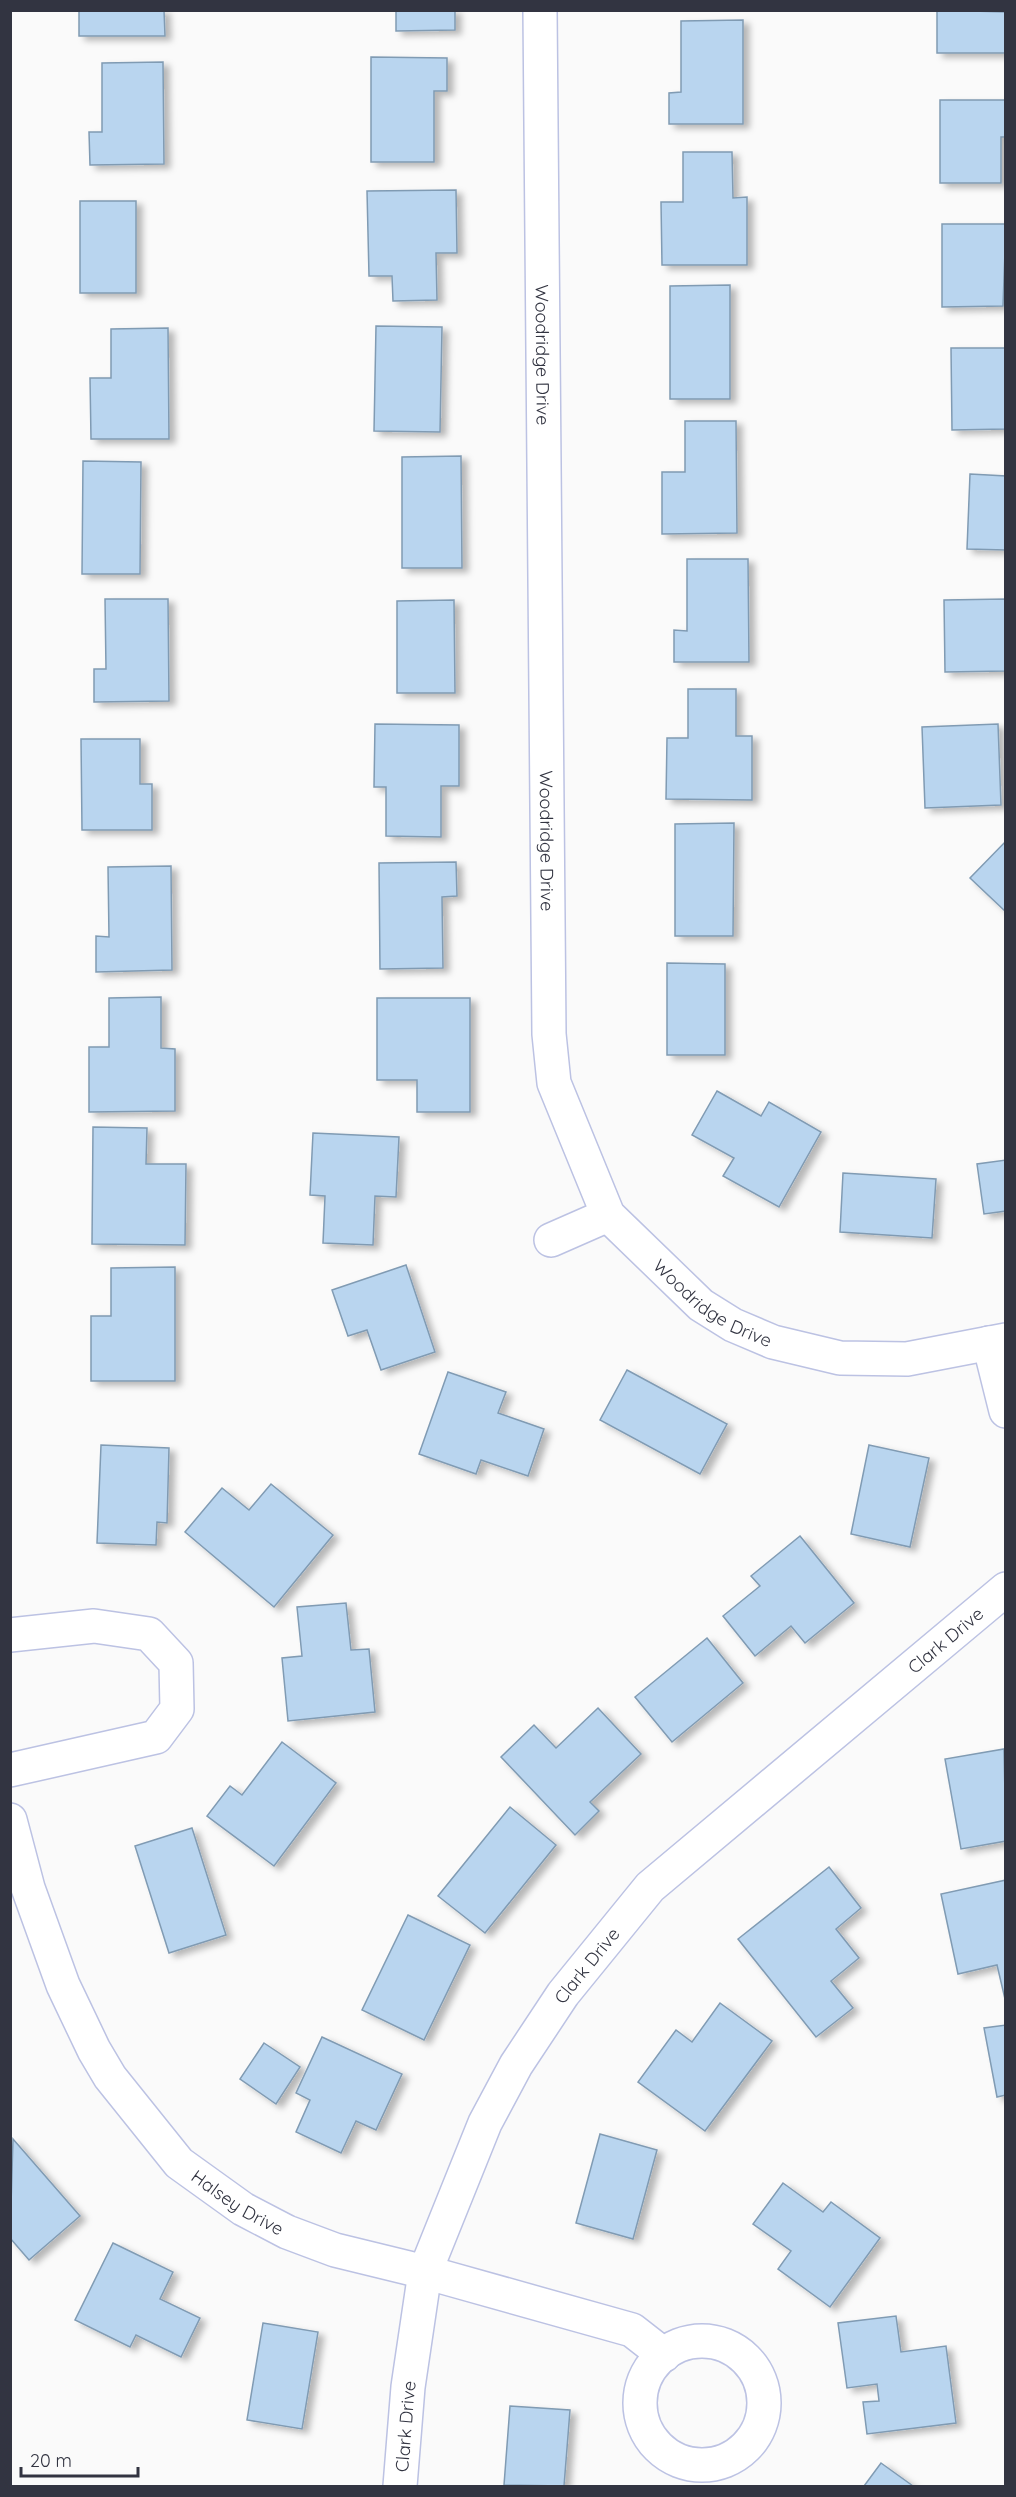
<svg xmlns="http://www.w3.org/2000/svg" width="1016" height="2497" font-family="Quicksand,sans-serif">
<style>
.building{fill:#b9d5ef;stroke:#809bb3;stroke-width:1.5;filter:url(#shadow)}
.lines{fill:none;stroke-linecap:round;stroke-linejoin:round}
.minor-casing{stroke:#bcc2e3;stroke-width:36}
.minor{stroke:#fff;stroke-width:33}
.labels{text-anchor:middle;dominant-baseline:central;stroke-width:4.5;stroke-linejoin:round;paint-order:stroke}
.street-label{font-size:18px;fill:#323441;stroke:#fafafa}
</style>
<defs>
<filter id="shadow"><feDropShadow dx="6" dy="4" stdDeviation="3" flood-color="#0004"/></filter>
</defs>
<rect width="100%" height="100%" fill="#fafafa"/>
<g class="building">
<polygon points="79,10 164,10 165,36 79,36"/>
<polygon points="396,10 455,10 455,30 396,31"/>
<polygon points="937,10 1006,12 1006,53 937,53"/>
<polygon points="743,20 743,124 669,124 669,93 681,92 681,21"/>
<polygon points="371,57 447,58 447,91 434,91 434,162 371,162"/>
<polygon points="163,62 164,164 90,165 89,132 102,132 102,63"/>
<polygon points="940,100 1006,100 1006,137 1001,137 1001,183 940,183"/>
<polygon points="683,152 732,152 733,198 747,197 747,265 662,265 661,202 683,202"/>
<polygon points="456,190 457,253 436,253 437,300 393,301 392,276 369,276 367,191"/>
<rect x="80" y="201" width="56" height="92"/>
<polygon points="942,224 1006,224 1003,306 942,307"/>
<polygon points="730,285 730,399 670,399 670,286"/>
<polygon points="376,326 442,327 440,432 374,431"/>
<polygon points="168,328 169,439 91,439 90,378 111,378 111,329"/>
<polygon points="951,348 1006,348 1006,429 952,430"/>
<polygon points="685,421 736,421 737,533 662,534 662,472 685,472"/>
<polygon points="461,456 462,568 402,568 402,457"/>
<polygon points="83,461 141,462 140,574 82,574"/>
<polygon points="970,474 1006,476 1006,550 967,549"/>
<polygon points="687,559 748,559 749,662 674,662 674,630 687,631"/>
<polygon points="105,599 168,599 169,701 94,702 94,669 106,669"/>
<polygon points="1006,599 1006,671 945,672 944,600"/>
<polygon points="454,600 455,693 397,693 397,601"/>
<polygon points="688,689 736,689 736,736 752,736 752,800 666,799 667,738 688,738"/>
<polygon points="375,724 459,725 459,786 441,786 441,837 386,836 386,787 374,787"/>
<polygon points="998,724 1001,805 925,808 922,727"/>
<polygon points="81,739 140,739 140,784 152,784 152,830 82,830"/>
<polygon points="734,823 733,936 675,936 675,824"/>
<polygon points="1006,841 1006,912 970,878"/>
<polygon points="456,862 457,896 442,897 443,968 380,969 379,863"/>
<polygon points="171,866 172,970 96,972 96,936 109,937 108,867"/>
<polygon points="667,963 725,964 725,1055 667,1055"/>
<polygon points="161,997 161,1048 175,1049 175,1111 89,1112 89,1047 109,1047 109,998"/>
<polygon points="377,998 470,998 470,1112 417,1112 417,1080 377,1080"/>
<polygon points="717,1091 761,1116 769,1102 821,1132 779,1207 723,1176 734,1158 692,1135"/>
<polygon points="93,1127 147,1128 146,1164 186,1164 185,1245 92,1244"/>
<polygon points="313,1133 399,1137 396,1197 375,1196 373,1245 323,1243 325,1196 310,1195"/>
<polygon points="1006,1160 1006,1211 984,1214 977,1164"/>
<polygon points="843,1173 936,1179 932,1238 840,1232"/>
<polygon points="406,1265 435,1352 381,1370 367,1330 348,1336 332,1290"/>
<polygon points="175,1267 175,1381 91,1381 91,1316 111,1316 111,1268"/>
<polygon points="627,1370 727,1424 700,1474 600,1420"/>
<polygon points="448,1372 506,1392 498,1413 544,1429 528,1476 481,1460 476,1474 419,1454"/>
<polygon points="101,1445 169,1448 167,1523 157,1522 156,1545 97,1543"/>
<polygon points="869,1445 929,1458 910,1547 851,1534"/>
<polygon points="271,1484 333,1535 274,1607 185,1532 222,1488 249,1510"/>
<polygon points="800,1536 854,1603 805,1643 791,1626 755,1656 723,1616 760,1586 751,1576"/>
<polygon points="346,1603 351,1650 369,1649 375,1712 288,1721 282,1658 302,1656 297,1607"/>
<polygon points="707,1638 743,1683 672,1742 635,1697"/>
<polygon points="598,1708 641,1754 590,1802 599,1811 575,1835 501,1757 534,1725 556,1748"/>
<polygon points="282,1742 336,1783 274,1866 207,1816 230,1786 242,1795"/>
<polygon points="1004,1749 1006,1841 961,1849 945,1759"/>
<polygon points="510,1807 556,1845 485,1933 438,1896"/>
<polygon points="192,1828 226,1935 169,1953 135,1846"/>
<polygon points="829,1867 861,1908 836,1929 859,1958 831,1981 853,2008 816,2037 738,1939"/>
<polygon points="1006,1880 1006,1999 1005,1999 997,1965 958,1974 941,1894"/>
<polygon points="408,1915 470,1945 424,2040 362,2010"/>
<polygon points="720,2003 772,2041 705,2131 638,2082 676,2030 692,2042"/>
<polygon points="1006,2025 1006,2095 997,2097 984,2028"/>
<polygon points="322,2037 402,2074 376,2130 356,2121 341,2153 296,2132 310,2100 296,2093"/>
<polygon points="264,2043 300,2067 276,2104 240,2079"/>
<polygon points="600,2134 657,2150 633,2239 576,2223"/>
<polygon points="13,2139 80,2216 29,2260 10,2238"/>
<polygon points="783,2183 823,2212 831,2202 880,2238 830,2307 778,2269 791,2251 753,2224"/>
<polygon points="113,2243 173,2272 160,2299 200,2318 181,2357 136,2335 130,2347 75,2320"/>
<polygon points="896,2316 901,2352 946,2346 956,2423 867,2434 863,2402 879,2401 877,2384 847,2388 838,2323"/>
<polygon points="263,2323 318,2332 302,2429 247,2420"/>
<polygon points="510,2406 570,2410 564,2486 504,2485"/>
<polygon points="881,2463 913,2486 864,2486"/>
</g>
<g class="lines">
<g class="minor-casing">
<g id="minor">
<path id="s1" d="M540,10L549,1034L554,1083L608,1215L701,1305L733,1325L773,1342L840,1358L907,1359L1006,1340"/>
<polyline points="551,1240 608,1215"/>
<polyline points="989,1343 1006,1411"/>
<polyline points="10,1635 94,1626 149,1634 176,1663 177,1709 156,1737 10,1770"/>
<path id="s2" d="M10,1820L28,1888L63,1985L94,2050L110,2077L179,2163L243,2209L287,2232L335,2250L425,2272L632,2330L664,2355"/>
<circle cx="702" cy="2403" r="62"/>
<path id="s3" d="M400,2486L408,2387L425,2272L485,2123L516,2065L563,1994L650,1887L1006,1589"/>
</g>
</g>
<use href="#minor" class="minor"/>
</g>
<g class="labels">
<g class="street-label">
<text stroke="none"><textPath href="#s1" startOffset="345">Woodridge Drive</textPath></text>
<text stroke="none"><textPath href="#s1" startOffset="831">Woodridge Drive</textPath></text>
<text stroke="none"><textPath href="#s1" startOffset="1354">Woodridge Drive</textPath></text>
<text stroke="none"><textPath href="#s3" startOffset="1050">Clark Drive</textPath></text>
<text stroke="none"><textPath href="#s3" startOffset="564">Clark Drive</textPath></text>
<text stroke="none"><textPath href="#s2" startOffset="458">Halsey Drive</textPath></text>
<text stroke="none"><textPath href="#s3" startOffset="60">Clark Drive</textPath></text>
</g>
</g>
<rect width="1016" height="2497" fill="none" stroke="#323441" stroke-width="24"/>
<path d="M21 2467v9h117v-9" fill="none" stroke="#323441" stroke-width="3"/>
<text x="30" y="2467" font-size="18" fill="#323441" stroke="#fafafa" stroke-width="4.5" paint-order="stroke">20 m</text>
</svg>
